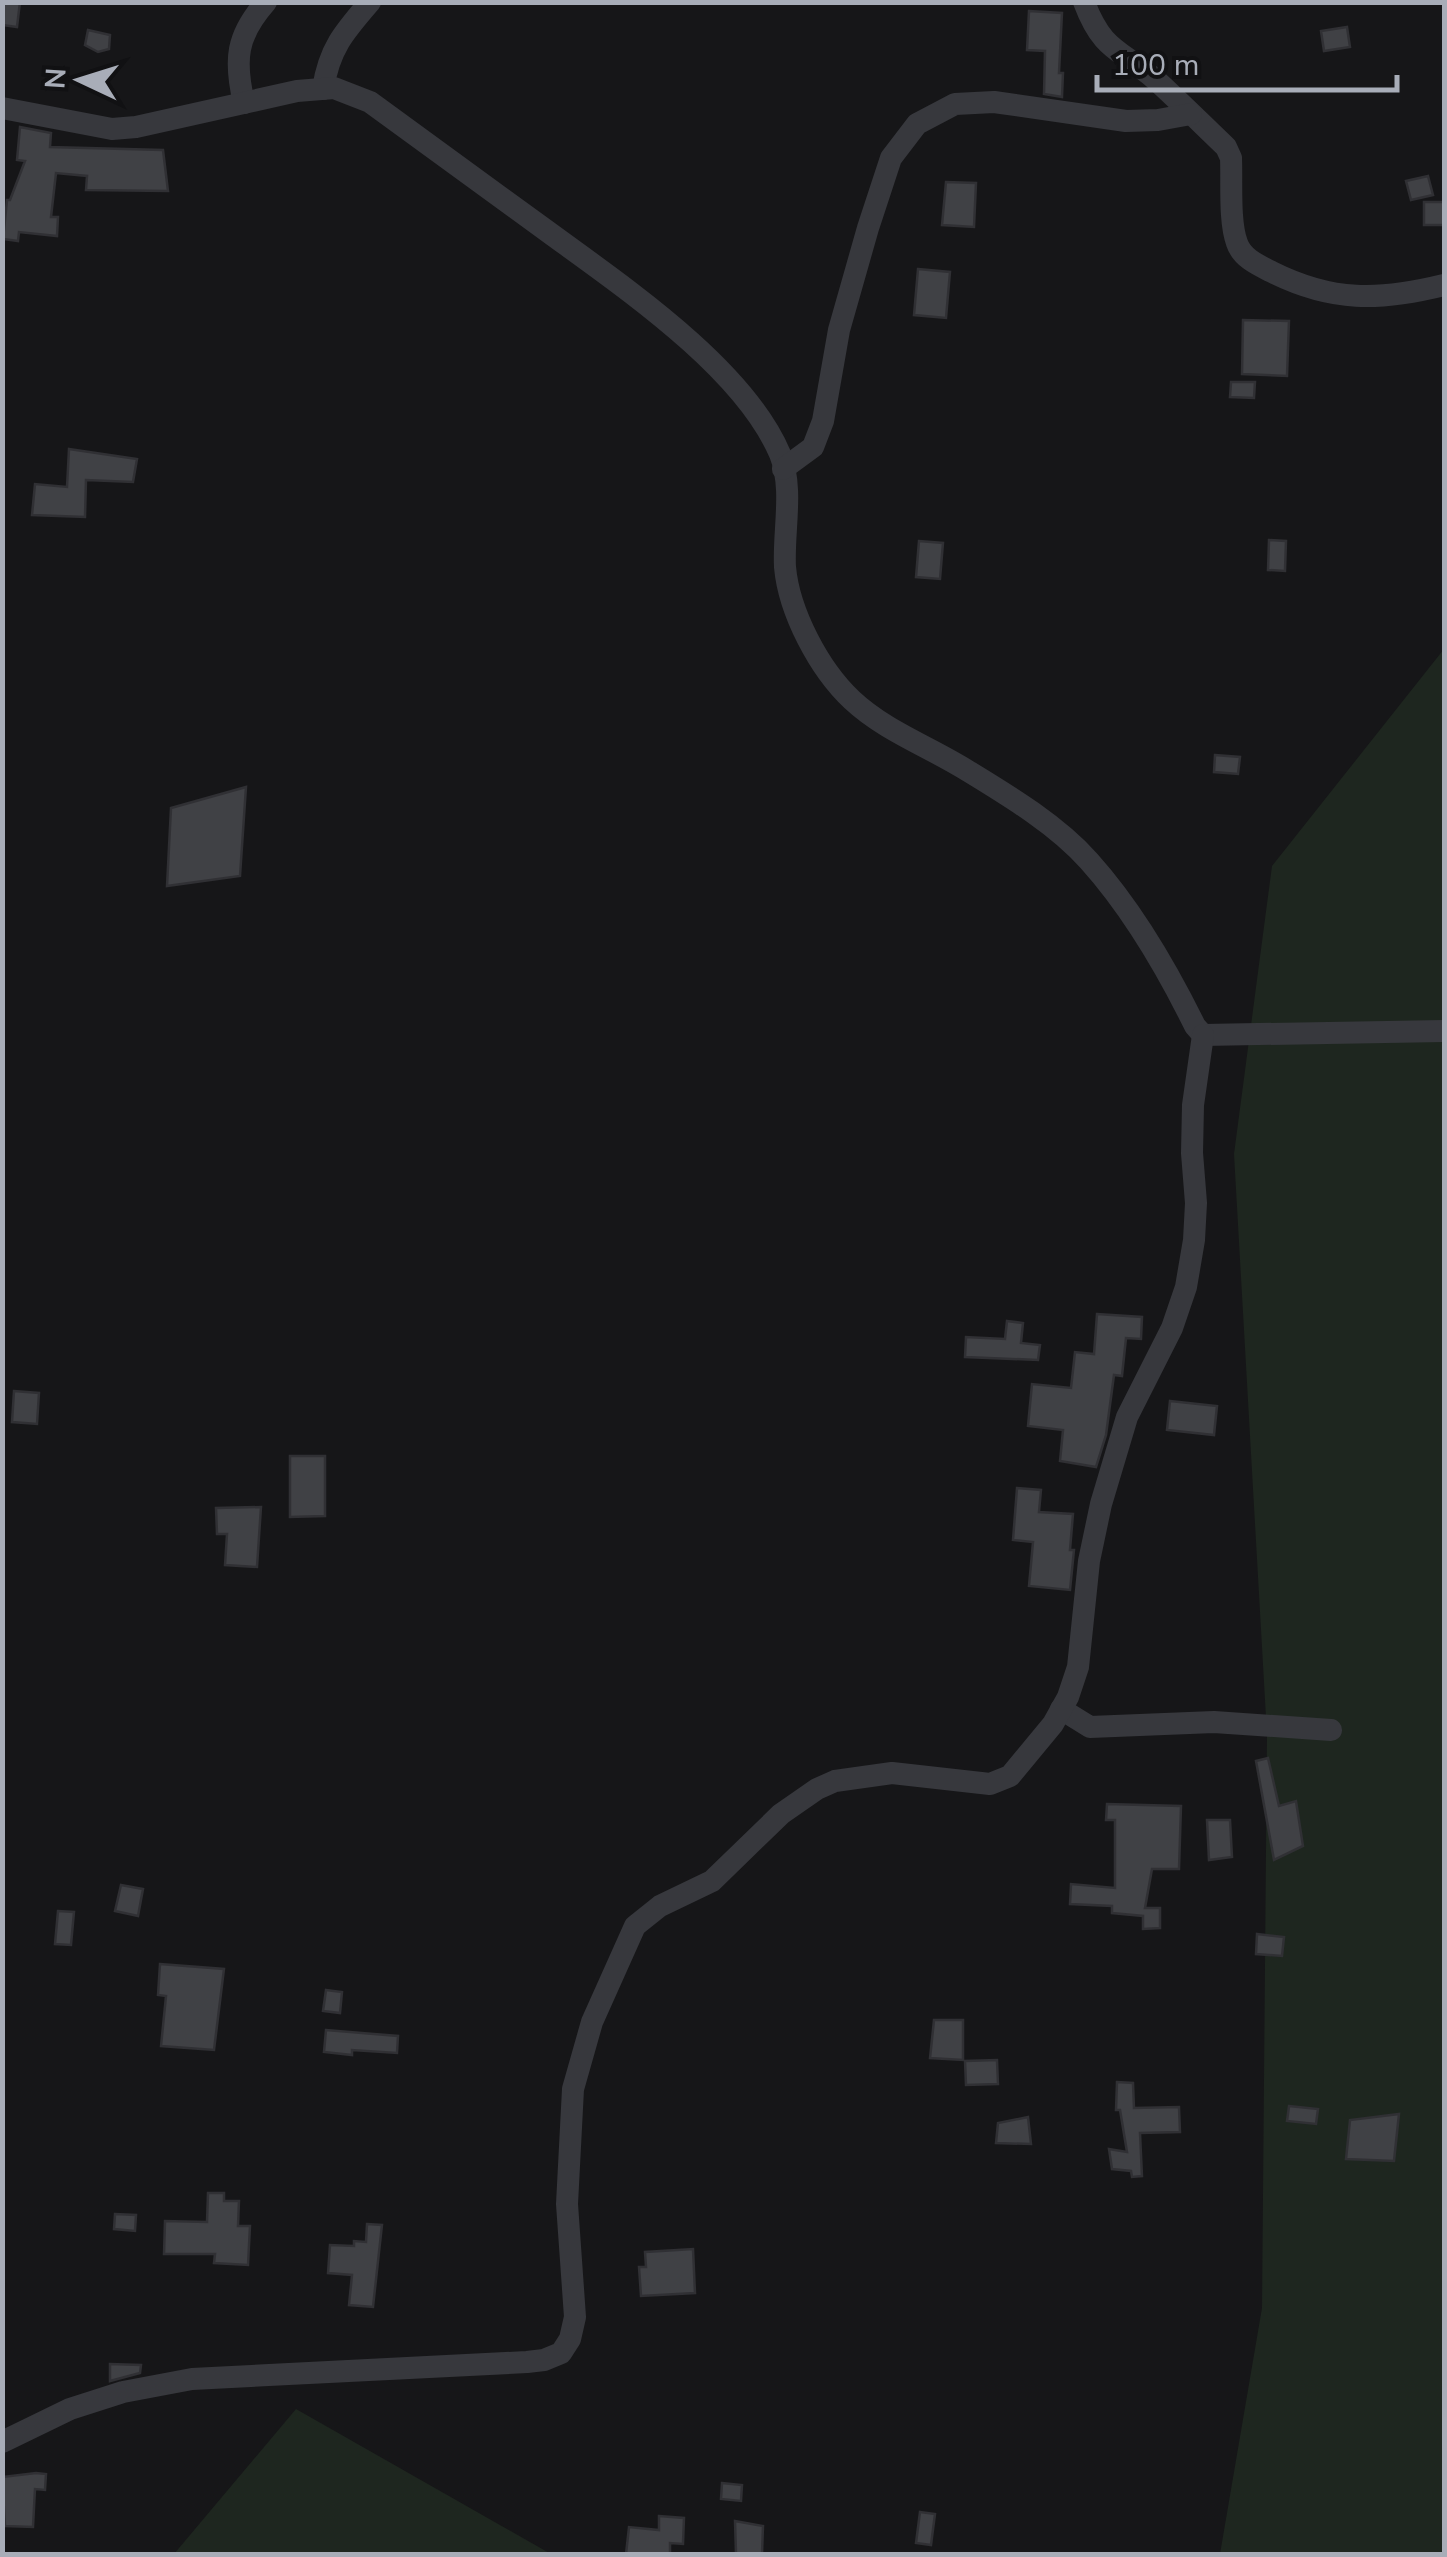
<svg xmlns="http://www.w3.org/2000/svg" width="1447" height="2557" font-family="'Nunito Sans',sans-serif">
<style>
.green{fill:#1e261f}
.building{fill:#404145;stroke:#303034;stroke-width:2.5}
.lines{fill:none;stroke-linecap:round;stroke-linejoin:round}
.minor{stroke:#37383d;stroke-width:22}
</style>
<rect width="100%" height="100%" fill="#161618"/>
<g class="green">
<polygon points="1444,649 1444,2554 1220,2554 1262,2308 1267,1735 1234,1154 1272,866"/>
<polygon points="296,2409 551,2554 174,2554"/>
</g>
<g class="building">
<polygon points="2,2 20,2 17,27 2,25"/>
<polygon points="1029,11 1062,13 1059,73 1063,73 1062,97 1044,94 1045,51 1027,50"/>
<polygon points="1347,27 1350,47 1324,51 1321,31"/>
<polygon points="88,30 110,35 109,49 98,52 85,45"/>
<polygon points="20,127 51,133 50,147 163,150 168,191 86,190 87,176 56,173 51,217 58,217 57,236 19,232 18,241 3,239 7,200 10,200 25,161 17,160"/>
<polygon points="1428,176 1433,195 1411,200 1406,181"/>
<polygon points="946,182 976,183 974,227 942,225"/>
<rect x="1424" y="202" width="20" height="23"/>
<polygon points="918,269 950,272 946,318 914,315"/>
<polygon points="1243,320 1289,321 1287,376 1242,374"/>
<polygon points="1231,382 1255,382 1254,398 1230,397"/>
<polygon points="69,449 137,459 133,482 86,480 85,517 32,515 35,484 67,487"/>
<polygon points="1269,540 1286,541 1285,571 1268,570"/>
<polygon points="919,541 943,543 940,579 916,577"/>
<polygon points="1215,755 1240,757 1238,774 1214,772"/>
<polygon points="246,787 240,876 167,886 171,808"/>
<polygon points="1097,1314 1142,1317 1141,1339 1126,1338 1122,1376 1114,1375 1106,1435 1096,1467 1060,1461 1063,1430 1028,1426 1032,1384 1071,1388 1075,1352 1094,1354"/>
<polygon points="1007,1321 1023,1323 1021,1343 1040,1345 1038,1360 965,1357 966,1337 1005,1339"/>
<polygon points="14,1391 39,1393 37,1424 12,1422"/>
<polygon points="1170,1401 1217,1406 1214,1435 1167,1430"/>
<polygon points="290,1456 325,1456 325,1516 290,1517"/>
<polygon points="1017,1488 1041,1490 1039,1512 1073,1514 1070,1550 1074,1550 1070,1590 1029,1586 1033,1542 1013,1540"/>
<polygon points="261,1507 257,1567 225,1565 227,1534 217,1534 216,1508"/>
<polygon points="1268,1758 1279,1806 1296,1801 1303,1846 1274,1860 1256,1761"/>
<polygon points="1107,1804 1181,1806 1179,1869 1152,1869 1145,1908 1160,1908 1160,1928 1143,1929 1143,1916 1112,1913 1112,1906 1070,1904 1071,1884 1115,1888 1115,1820 1106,1820"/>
<polygon points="1207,1820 1230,1820 1232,1857 1209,1860"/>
<polygon points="121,1885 143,1889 138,1916 115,1911"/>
<polygon points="58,1911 74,1912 71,1945 55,1944"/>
<polygon points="1257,1934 1284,1937 1282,1956 1256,1954"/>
<polygon points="160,1964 224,1969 214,2050 161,2046 166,1996 158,1995"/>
<polygon points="326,1990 342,1992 340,2013 323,2011"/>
<polygon points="934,2020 963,2020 963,2060 930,2058"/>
<polygon points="326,2030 398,2036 397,2053 352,2050 352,2055 324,2052"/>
<polygon points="997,2060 998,2084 966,2085 965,2061"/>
<polygon points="1117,2082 1133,2083 1134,2108 1179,2107 1180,2132 1140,2133 1142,2176 1132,2177 1131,2171 1112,2169 1109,2149 1127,2152 1120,2110 1116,2110"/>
<polygon points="1289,2106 1318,2109 1316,2124 1287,2121"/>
<polygon points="1399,2114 1394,2161 1346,2159 1350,2120"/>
<polygon points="1028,2117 1031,2144 996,2143 998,2123"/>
<polygon points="208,2193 224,2193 224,2201 239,2201 238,2226 250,2226 248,2265 214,2263 215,2254 164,2254 165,2221 207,2222"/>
<polygon points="115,2214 136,2215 135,2231 114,2229"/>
<polygon points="367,2224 382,2225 373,2307 349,2305 352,2275 328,2273 330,2245 354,2246 354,2241 366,2242"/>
<polygon points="693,2249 695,2293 641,2296 639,2267 646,2267 645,2252"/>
<polygon points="110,2364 141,2365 140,2373 110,2381"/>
<polygon points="36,2473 46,2474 45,2490 35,2489 33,2527 5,2526 2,2477"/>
<polygon points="722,2483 742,2485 741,2501 721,2499"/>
<polygon points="920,2512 935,2514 931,2545 916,2543"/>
<polygon points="659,2516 684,2518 683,2544 670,2543 670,2554 626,2554 629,2527 659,2530"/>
<polygon points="735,2521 763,2526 762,2554 736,2554"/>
</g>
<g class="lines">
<g class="minor">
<path d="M1084,2C1103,53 1121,49 1157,81C1181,103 1203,125 1226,147L1231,158C1232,182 1229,222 1237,243C1242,258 1258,265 1272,272C1332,302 1379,301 1444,285"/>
<path d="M323,89C329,49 344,32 370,2"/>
<path d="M244,103C234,60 236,36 266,2"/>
<path d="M2,108L112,129L136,127L297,91L334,88L370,102C429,145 488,188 547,231C622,286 743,367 780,454C794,489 783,531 785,567C789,612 819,669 852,700C885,731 930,747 968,771C1009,796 1057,825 1089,861C1133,910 1166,967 1195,1026L1203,1035L1444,1031"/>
<polyline points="783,469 813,447 823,421 839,330 868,228 891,158 917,124 955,104 994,102 1126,121 1158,120 1191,114"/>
<polyline points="1061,1709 1090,1727 1214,1722 1331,1730"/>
<polyline points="2,2442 70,2409 123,2392 192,2379 527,2362 544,2360 561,2353 570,2339 575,2317 567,2204 573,2089 592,2022 635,1926 660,1906 712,1881 781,1814 817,1789 835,1781 892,1773 990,1784 1010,1776 1053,1724 1068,1697 1078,1667 1089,1561 1101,1504 1127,1417 1172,1328 1186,1287 1194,1240 1196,1203 1192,1153 1193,1105 1203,1035"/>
</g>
</g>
<rect width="1447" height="2557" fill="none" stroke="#a8adb8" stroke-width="10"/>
<g transform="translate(80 80) rotate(274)" stroke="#111113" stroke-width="8" paint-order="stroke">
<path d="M0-8L18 38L0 25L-18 38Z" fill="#a8adb8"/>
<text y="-15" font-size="28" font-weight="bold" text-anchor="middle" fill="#a8adb8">N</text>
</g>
<path d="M1097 75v15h300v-15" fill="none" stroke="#a8adb8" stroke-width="5"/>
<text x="1112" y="75" font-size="30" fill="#a8adb8" stroke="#111113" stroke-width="8" paint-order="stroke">100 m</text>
</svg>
